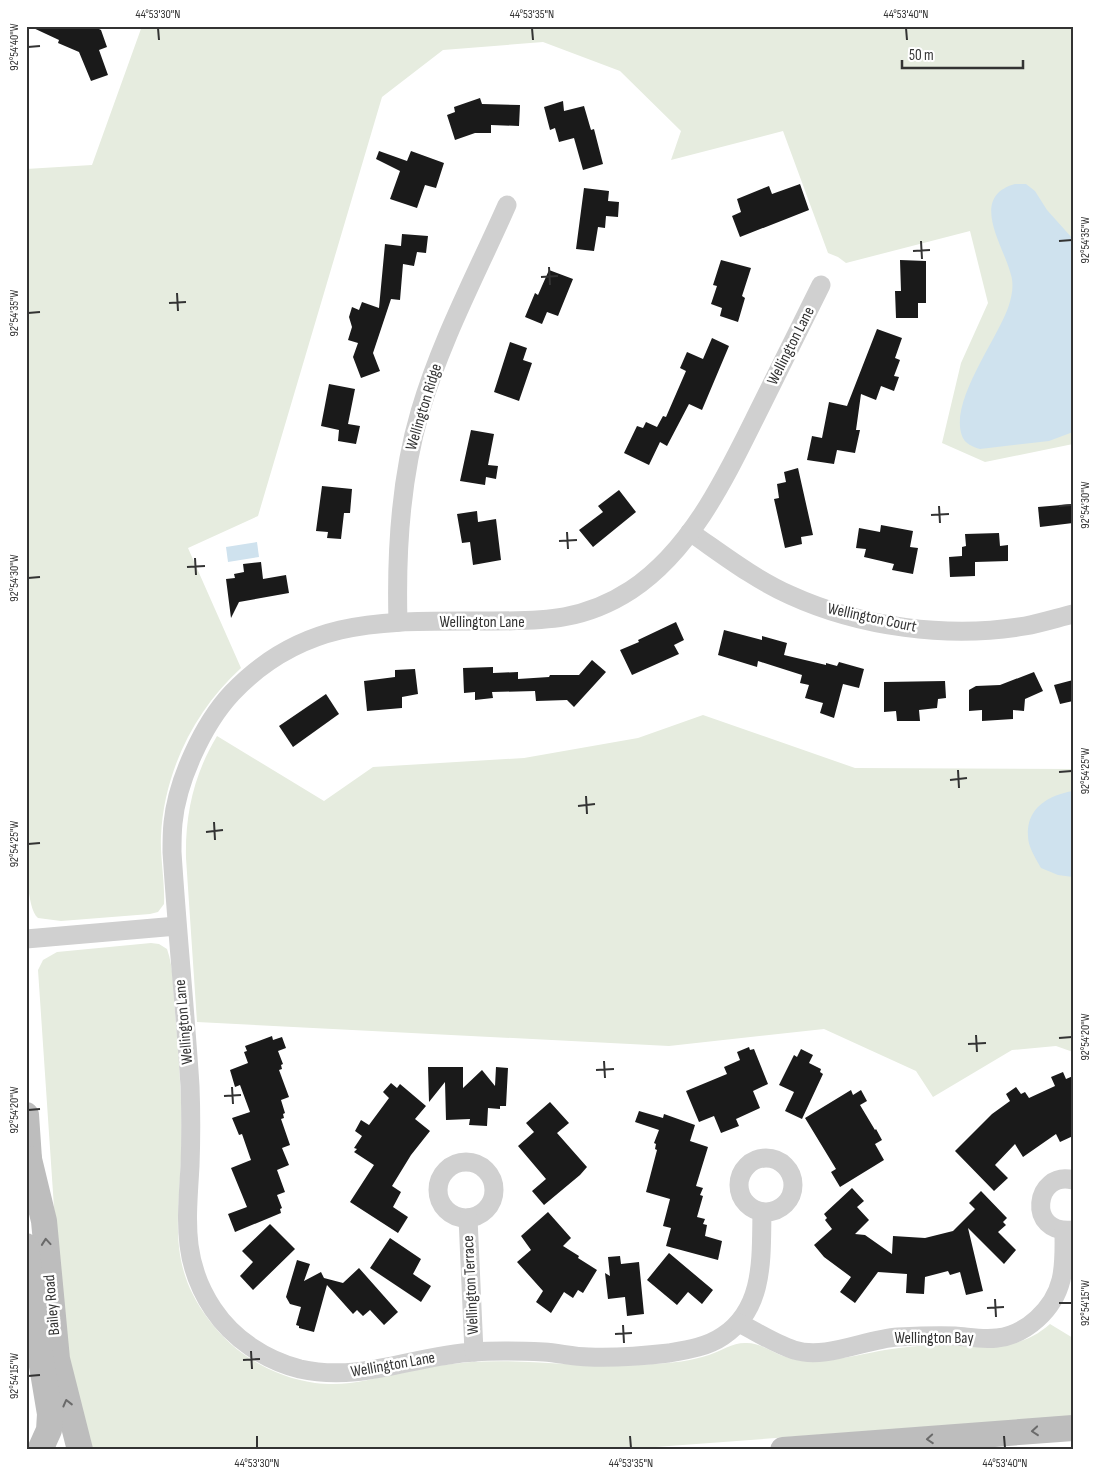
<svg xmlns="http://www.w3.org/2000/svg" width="1099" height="1476" font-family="'Sofia Sans Condensed',sans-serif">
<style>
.green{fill:#e6ecdf}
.water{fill:#cfe2ee}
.building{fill:#1a1a1a}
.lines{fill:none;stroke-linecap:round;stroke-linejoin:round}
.minor{stroke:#d0d0d0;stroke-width:19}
.secondary{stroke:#bdbdbd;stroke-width:26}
.oneway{stroke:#6a6a6a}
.ticks{fill:none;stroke:#333;stroke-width:2}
.labels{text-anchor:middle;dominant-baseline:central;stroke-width:5;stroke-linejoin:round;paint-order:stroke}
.street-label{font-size:16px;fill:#333;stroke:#fff}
.neatline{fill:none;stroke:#333;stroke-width:2}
.ticks-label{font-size:12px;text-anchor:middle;fill:#333}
</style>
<rect width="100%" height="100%" fill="#fff"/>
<g class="green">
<path d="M142,26H1073V444L985,462L942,443L961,363L988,303L970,231L846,263L838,257L828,253L783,131L671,160L681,131L620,71L543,42L443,50L382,97L258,516L188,548L241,668C194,711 164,772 161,836C160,858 165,881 164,904L158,912L150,914L61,921L38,918C26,908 27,859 26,842V169L92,165Z"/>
<path d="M703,715L855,768L1073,769V1052L1056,1046L1012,1050L933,1097L916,1071L824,1029L669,1046L197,1022L186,858C185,814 194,774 217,736L324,801L373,767L524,758L638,738Z"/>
<path d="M151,943L159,944L167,949C174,969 173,991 175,1012C179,1060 183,1109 181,1157C179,1220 167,1265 209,1320C234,1354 273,1377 315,1383C349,1387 370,1379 402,1372C425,1367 448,1364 471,1362C532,1358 592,1370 653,1364C672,1363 691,1361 709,1355C721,1351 732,1343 745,1343C762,1342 775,1356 792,1358C798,1359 805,1358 811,1358C822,1358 833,1359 843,1358C862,1355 880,1350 899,1348C913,1346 928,1345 943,1345C983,1346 1017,1353 1050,1324L1073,1338V1416L615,1450H90L74,1403L56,1237L38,970L43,960L57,952Z"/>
</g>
<g class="water">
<path d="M1015,184H1026L1035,191L1047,210L1073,239V432L1049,441L980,449C973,447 965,444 962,436C949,401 998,339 1009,305C1012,295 1014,285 1011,275C1004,246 968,197 1015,184Z"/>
<polygon points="257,542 259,557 228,562 226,547"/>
<path d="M1073,791V877L1058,875L1041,868C1036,859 1028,847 1028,836C1026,808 1049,795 1073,791Z"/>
</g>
<g class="building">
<polygon points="29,26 93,26 101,30 107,47 99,50 108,75 91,81 79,52 58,43 59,40"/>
<polygon points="480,98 482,104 520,105 519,126 491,125 491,133 475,133 455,140 447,115 455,112 454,107"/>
<polygon points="563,101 564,111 584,106 591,130 594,129 603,164 583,170 574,138 559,142 555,128 550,130 544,107"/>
<polygon points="379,151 407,161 411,151 444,163 436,188 425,185 417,208 390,199 400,171 376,159"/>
<polygon points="800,184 809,210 740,237 732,216 741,212 737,199 769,186 772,194"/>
<polygon points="584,188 609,191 608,201 619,202 618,217 606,216 605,228 598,227 594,251 576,249"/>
<polygon points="402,234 428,236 426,253 417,252 414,266 403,264 400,300 391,299 373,353 380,371 361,378 353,357 358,343 348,340 352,327 349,317 352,307 359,310 362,302 379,308 385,244 401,246"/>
<polygon points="721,260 751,268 742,296 745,298 738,322 720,316 722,308 711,304 717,286 713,285"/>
<polygon points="900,260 926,261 926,303 918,303 918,318 896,318 895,291 901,291"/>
<polygon points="549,270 573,279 558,316 547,312 542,324 525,317 535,293 538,295"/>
<polygon points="877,329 902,338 895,358 900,360 894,376 899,377 894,391 881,386 876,400 861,394 856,430 860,430 855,453 837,450 834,464 807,460 812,436 822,438 829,402 847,406"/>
<polygon points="712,338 729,346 702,410 689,404 667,446 660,442 649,465 624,453 637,426 643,428 646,422 657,427 663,416 666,417 686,371 680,368 687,352 703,359"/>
<polygon points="510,342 527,348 523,360 532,363 519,401 494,392"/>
<polygon points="329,384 355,389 348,424 360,426 356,444 338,441 339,430 321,426"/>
<polygon points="471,430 494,434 488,465 498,466 496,479 486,477 485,485 460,481"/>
<polygon points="798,468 813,535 801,537 802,544 785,548 774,499 779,498 777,484 786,482 784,472"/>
<polygon points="322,486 352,489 350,513 344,513 341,539 327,538 328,532 316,531"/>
<polygon points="619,490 636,512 593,547 579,530 603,512 598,506"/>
<polygon points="1073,504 1073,523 1040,527 1038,507"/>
<polygon points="477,511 478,522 496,519 501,560 473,565 470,542 462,543 457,514"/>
<polygon points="881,525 913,531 910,547 918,548 913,574 892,570 894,564 864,557 866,549 856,548 859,528 880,532"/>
<polygon points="999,533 1000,546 1008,545 1008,561 975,562 975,576 950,577 949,557 962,556 962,547 966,546 965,534"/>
<polygon points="261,562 263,579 286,575 289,593 239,602 231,618 226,579 235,578 234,574 244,572 243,564"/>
<polygon points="676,622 684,640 674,645 679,654 632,675 620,650 639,642 638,640"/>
<polygon points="724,630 762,640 762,636 787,643 784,655 826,665 826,663 837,666 839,662 864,669 859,688 843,684 834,718 820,713 823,703 805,698 809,685 800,683 802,675 758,661 757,667 718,655"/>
<polygon points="592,660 606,672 574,707 567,700 536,701 535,691 492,692 493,698 475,700 475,692 464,693 463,668 493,667 493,673 518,672 518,679 549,677 550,675 579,675"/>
<polygon points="415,669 418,694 402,697 402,708 367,711 364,681 395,677 395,670"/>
<polygon points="1034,672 1043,691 1025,699 1024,711 1013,710 1013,719 982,721 982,710 969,711 969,690 976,686 1000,685"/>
<polygon points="1073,680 1073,701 1060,704 1054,685"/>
<polygon points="945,681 946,698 938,699 937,708 919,710 920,721 897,721 896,711 884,712 884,682"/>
<polygon points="326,694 339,714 293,747 279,726"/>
<polygon points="272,1036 273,1040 282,1037 286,1048 278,1051 283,1064 281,1065 282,1069 279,1070 289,1097 281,1100 285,1113 283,1114 284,1118 281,1119 290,1145 282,1148 289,1165 277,1170 285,1192 277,1195 282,1208 280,1209 281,1213 235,1232 228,1214 247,1207 231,1168 251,1160 242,1134 239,1135 232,1118 250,1112 240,1085 235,1087 230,1070 248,1063 244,1052 247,1051 245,1046"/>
<polygon points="749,1047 750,1050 754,1049 768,1084 753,1091 760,1108 736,1119 739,1126 721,1133 714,1116 699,1122 686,1091 727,1074 724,1067 740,1060 737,1052"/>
<polygon points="801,1049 813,1055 809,1063 821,1069 820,1072 823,1074 802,1119 785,1111 794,1092 779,1085 794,1055 797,1057"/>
<polygon points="428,1067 463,1067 463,1088 482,1070 495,1086 496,1067 508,1068 506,1106 500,1106 500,1109 488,1108 487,1126 469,1125 470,1119 446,1120 445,1082 429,1102"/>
<polygon points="1063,1072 1066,1079 1073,1076 1073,1136 1060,1142 1056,1134 1023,1157 1015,1144 995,1165 1008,1178 994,1191 955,1151 992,1114 1010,1101 1006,1094 1016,1087 1021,1094 1025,1092 1029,1098 1055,1086 1051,1077"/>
<polygon points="391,1083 397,1088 400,1084 426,1106 415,1119 430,1131 411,1155 392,1186 401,1192 393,1207 408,1217 398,1233 350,1202 374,1165 354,1152 357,1149 354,1148 362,1136 355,1131 361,1120 369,1125 389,1098 383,1092"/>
<polygon points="851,1090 853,1095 861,1090 867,1101 860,1105 875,1130 876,1129 882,1140 875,1144 884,1160 840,1187 831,1172 836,1169 805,1118"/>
<polygon points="550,1102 569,1123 557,1133 587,1167 580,1175 544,1205 532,1191 546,1179 518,1146 534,1132 526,1123"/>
<polygon points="639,1111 663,1118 664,1114 695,1125 690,1141 708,1147 696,1186 703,1188 700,1195 703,1196 697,1217 705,1219 703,1224 707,1225 705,1236 722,1241 718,1260 666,1246 671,1228 663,1226 670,1199 646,1192 657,1150 655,1149 656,1144 654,1143 659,1130 635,1122"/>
<polygon points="852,1188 864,1201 857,1207 869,1220 855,1234 865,1235 892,1254 893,1236 925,1238 953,1231 975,1209 969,1203 981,1191 1007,1218 1003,1222 1006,1225 998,1232 1016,1250 1004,1264 968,1228 983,1291 966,1295 960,1272 950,1275 948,1271 925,1277 924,1294 906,1293 907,1274 878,1272 855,1303 840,1292 851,1277 824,1257 814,1245 832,1229 825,1220 827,1218 824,1214"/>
<polygon points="548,1212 571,1238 563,1246 579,1256 578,1258 597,1270 583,1293 578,1290 573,1298 564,1292 551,1313 536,1302 543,1291 517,1262 531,1250 521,1236"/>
<polygon points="270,1224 295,1249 253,1290 240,1276 253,1262 242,1251"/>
<polygon points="390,1238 421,1259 413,1274 431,1286 421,1302 370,1268"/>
<polygon points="669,1253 713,1290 702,1304 688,1292 677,1305 647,1280"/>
<polygon points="620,1256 621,1264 639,1262 644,1314 627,1316 625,1297 608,1299 605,1273 610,1276 608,1257"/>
<polygon points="297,1260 310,1264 304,1281 321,1272 324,1278 343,1283 359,1268 398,1312 384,1325 370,1310 363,1316 357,1310 353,1314 327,1285 314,1332 299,1328 299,1326 296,1325 301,1307 290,1304 286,1297"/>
</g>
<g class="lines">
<g class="minor">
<path d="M690,532C722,554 754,579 790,595C860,627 948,639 1025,626C1041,623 1057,618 1073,614"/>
<path d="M398,622C396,551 400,480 420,412C441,340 477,273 507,205"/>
<polyline points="26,939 177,926"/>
<circle cx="766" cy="1185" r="27"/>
<circle cx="466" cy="1190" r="28"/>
<path d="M1073,1180C1035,1170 1025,1235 1073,1230"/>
<path d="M762,1212C761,1257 765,1308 723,1336C707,1347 687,1350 669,1353C642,1356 616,1358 589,1357C574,1357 559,1353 544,1352C521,1351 498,1350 475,1352C414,1355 362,1383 300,1369C265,1360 233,1339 213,1309C181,1261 187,1219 190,1166C191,1139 191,1112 190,1086C185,1008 177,930 172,852C172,842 172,833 173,823C177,781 203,724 232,693C308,613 392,622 493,621C546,621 585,620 631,590C694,548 728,472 761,406C781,366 801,326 821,285"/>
<polyline points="468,1218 474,1352"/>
<path d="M739,1323C757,1332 775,1344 794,1350C826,1360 865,1339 898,1337C917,1336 936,1335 955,1336C969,1337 983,1340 997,1338C1026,1335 1054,1309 1061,1280C1065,1264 1064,1247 1064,1231"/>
</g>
<g class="secondary">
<polyline points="26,1115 29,1159 28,1176"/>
<polyline points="29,1159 44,1221 57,1359 80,1450"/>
<polyline points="26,1246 38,1342 50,1414 49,1430 40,1450"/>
<polyline points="783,1450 1073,1428"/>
</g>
</g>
<defs><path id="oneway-chevron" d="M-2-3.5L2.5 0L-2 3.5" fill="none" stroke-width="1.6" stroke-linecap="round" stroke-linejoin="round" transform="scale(1.25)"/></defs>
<g class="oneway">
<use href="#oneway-chevron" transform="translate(46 1242) rotate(-95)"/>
<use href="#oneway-chevron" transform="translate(67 1403) rotate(-104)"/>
<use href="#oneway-chevron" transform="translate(1035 1431) rotate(175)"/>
<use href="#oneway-chevron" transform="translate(930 1439) rotate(176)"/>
</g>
<path class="ticks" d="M158,28L159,40M532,28L533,40M906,28L907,40M28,47L40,46M921,241L922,259M1059,241L1072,240M913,251L930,250M549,267L550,285M541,277L558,276M177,293L178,311M169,303L186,302M28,313L40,312M939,506L940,523M1059,506L1072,505M931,515L949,514M567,532L568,549M559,541L577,540M195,558L196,575M187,567L205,566M28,578L40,577M958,770L959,788M1059,772L1072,771M950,780L967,778M586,796L587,814M578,806L595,804M214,822L215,840M206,832L223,830M28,844L40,843M976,1035L977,1052M1059,1038L1072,1037M968,1044L986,1043M604,1061L605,1078M596,1070L614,1069M232,1087L233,1104M224,1096L241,1095M28,1110L40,1109M995,1299L996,1317M1059,1303H1072M987,1308L1004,1307M623,1325L624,1343M615,1334L632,1333M251,1351L252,1369M243,1360L260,1359M28,1376L40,1375M257,1436V1448M630,1436L631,1448M1004,1436L1005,1448"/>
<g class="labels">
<g class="street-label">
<text transform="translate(791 346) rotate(-63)">Wellington Lane</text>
<text transform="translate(424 407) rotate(-73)">Wellington Ridge</text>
<text transform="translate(872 618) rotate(12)">Wellington Court</text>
<text x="482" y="622">Wellington Lane</text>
<text transform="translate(184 1022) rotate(-95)">Wellington Lane</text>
<text transform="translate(471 1285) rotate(-93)">Wellington Terrace</text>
<text transform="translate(52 1305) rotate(-95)">Bailey Road</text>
<text x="934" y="1338">Wellington Bay</text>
<text transform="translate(393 1365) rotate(-10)">Wellington Lane</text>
</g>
</g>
<rect width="1099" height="1476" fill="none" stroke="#ffffff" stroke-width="55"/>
<path d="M902 60v8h121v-8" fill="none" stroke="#333333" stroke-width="2.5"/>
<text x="909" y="60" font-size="15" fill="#333333" stroke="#ffffff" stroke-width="4" paint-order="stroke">50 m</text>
<rect x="28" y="28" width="1044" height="1420" class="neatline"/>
<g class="ticks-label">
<text x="158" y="18">44°53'30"N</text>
<text x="532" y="18">44°53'35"N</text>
<text x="906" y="18">44°53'40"N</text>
<text transform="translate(14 47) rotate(-90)" y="4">92°54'40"W</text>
<text transform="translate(1085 240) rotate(-90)" y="4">92°54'35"W</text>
<text transform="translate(14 313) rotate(-90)" y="4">92°54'35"W</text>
<text transform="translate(1085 505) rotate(-90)" y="4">92°54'30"W</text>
<text transform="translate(14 578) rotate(-90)" y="4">92°54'30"W</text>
<text transform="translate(1085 771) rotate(-90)" y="4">92°54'25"W</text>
<text transform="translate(14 844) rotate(-90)" y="4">92°54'25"W</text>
<text transform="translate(1085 1037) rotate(-90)" y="4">92°54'20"W</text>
<text transform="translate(14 1110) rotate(-90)" y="4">92°54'20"W</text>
<text transform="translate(1085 1303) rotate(-90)" y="4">92°54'15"W</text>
<text transform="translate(14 1376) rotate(-90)" y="4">92°54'15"W</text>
<text x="257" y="1467">44°53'30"N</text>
<text x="631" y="1467">44°53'35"N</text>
<text x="1005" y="1467">44°53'40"N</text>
</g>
</svg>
